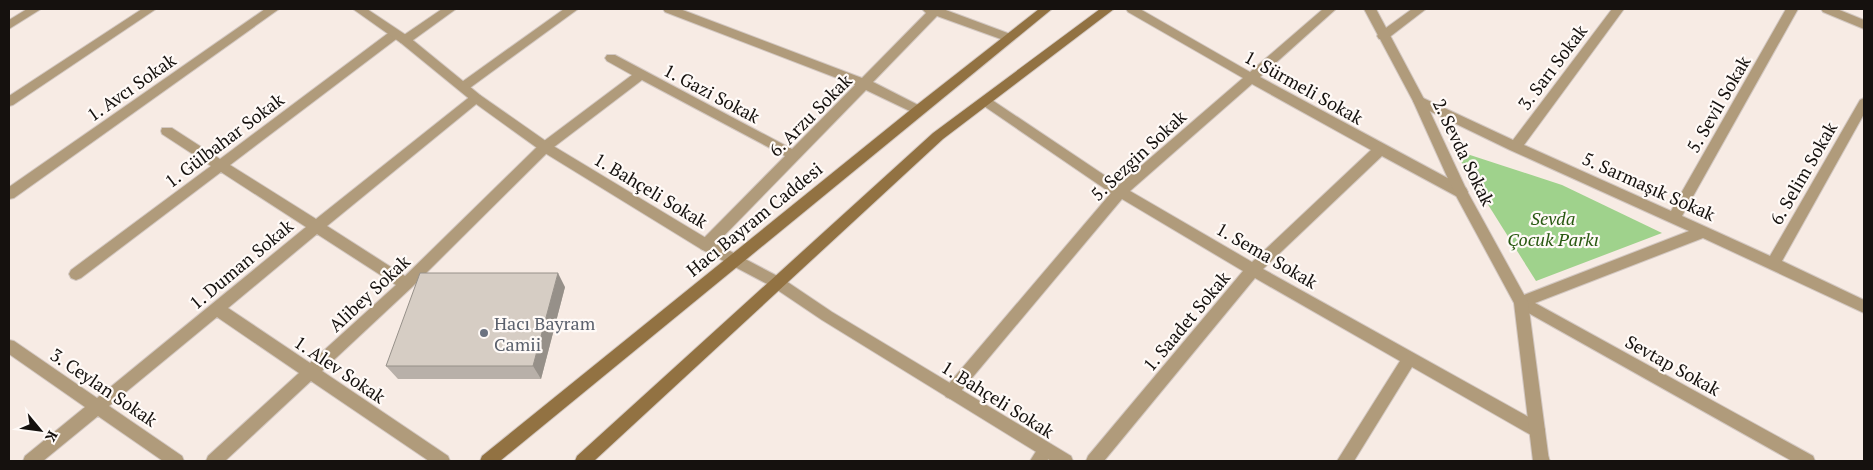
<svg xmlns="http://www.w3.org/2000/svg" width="1873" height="470" font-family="'PT Serif',serif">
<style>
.green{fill:#9fd28c}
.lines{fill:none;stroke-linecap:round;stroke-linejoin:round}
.minor-casing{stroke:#d3c8c2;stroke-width:2}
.tertiary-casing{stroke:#d3c8c2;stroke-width:2}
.secondary-casing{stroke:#d3c8c2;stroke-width:2}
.minor{fill:#b09b7b;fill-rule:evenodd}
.tertiary{fill:#b09b7b;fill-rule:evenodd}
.secondary{fill:#927242;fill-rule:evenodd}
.wall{fill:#b8b0a9}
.shaded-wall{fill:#969089}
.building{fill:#d6cdc4;stroke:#969089}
.worship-dot{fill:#6b7280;stroke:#fffaf7;stroke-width:2}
.labels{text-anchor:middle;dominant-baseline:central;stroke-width:4.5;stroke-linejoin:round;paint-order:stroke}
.street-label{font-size:18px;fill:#15110e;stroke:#fffaf7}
.park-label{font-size:18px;font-style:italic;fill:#295911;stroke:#fffaf7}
.worship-label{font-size:18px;fill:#5b616d;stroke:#fffaf7;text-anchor:start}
</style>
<rect width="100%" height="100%" fill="#f7ebe4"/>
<polygon class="green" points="1467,154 1562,185 1662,233 1536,281 1460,160"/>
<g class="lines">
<g class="minor-casing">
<g id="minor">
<polygon points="27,9 41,9 9,29 9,20"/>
<polygon points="142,9 156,9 13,105 9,106 9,96"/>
<polygon points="265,9 279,9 14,198 9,199 9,187"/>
<polygon points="442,9 456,9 409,43 401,43 399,40 401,37"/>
<polygon points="564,9 578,9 467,90 459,90 457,87 459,84"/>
<path d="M663,9H680L862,78L926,13L922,9H943L1013,35L1015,38L1009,42L937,16L873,82L922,107L924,110L922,113H914L866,90L711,249L706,251L701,249L699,245L701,241L785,156L642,80L550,150L411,288L322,371L448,456L450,461H429L311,381L225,461H206L208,456L299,373L217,317L109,406L182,456L184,461H163L98,416L43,461H23L25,456L85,407L9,354V340L14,341L97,398L306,227L221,172L81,278L76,280L71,278L69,274L71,270L211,166L162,134L161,131L162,128H172L220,159L391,31H399L401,34L399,37L230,165L316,219L472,95H480L482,98L480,101L327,226L405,276L540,144L632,75L607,61L605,58L607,55H615L792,149L855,85L665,12ZM317,234L396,285L310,363L228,308Z"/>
<path d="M1126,9H1140L1250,72L1323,9H1336L1260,77L1466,188L1468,192L1466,196L1461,197L1456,196L1382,156L1263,269L1543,425L1545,430L1543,435L1537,437L1531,435L1412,367L1354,461H1337L1400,361L1255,278L1104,461H1086L1088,456L1243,271L1122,199L956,397L951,399L946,397L943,392L946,387L1111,193L981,104L979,101L981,98H989L1119,185L1243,78L1128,12ZM1252,84L1371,150L1252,262L1130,191Z"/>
<polygon points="1412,9 1426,9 1387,39 1379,39 1377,36 1379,33"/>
<polygon points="1612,9 1624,9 1524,145 1671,211 1786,9 1798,9 1682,216 1770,256 1860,100 1864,98 1864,114 1782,261 1864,300 1864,313 1703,238 1535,303 1813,456 1815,461 1792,461 1516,306 1514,302 1516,298 1689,231 1510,150 1415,104 1413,101 1415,98 1423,98 1513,140"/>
<polygon points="1046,443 1052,445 1054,450 1047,461 1030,461 1040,445"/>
<polygon points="1542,454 1548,456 1550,461 1533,461 1535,456"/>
</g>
</g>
<g class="tertiary-casing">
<g id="tertiary">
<polygon points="353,9 367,9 409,37 480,95 550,144 711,241 783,279 832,312 1071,456 1073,461 1051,461 822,320 773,287 701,249 540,150 472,101 401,43"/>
<polygon points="1364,9 1376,9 1425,101 1467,191 1528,302 1549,461 1533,461 1514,303 1454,192 1413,101"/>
<polygon points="1821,9 1837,9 1864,20 1864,29 1823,12"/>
</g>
</g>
<g class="secondary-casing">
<g id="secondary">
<polygon points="1039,9 1052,9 500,461 480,461 482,456 914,107"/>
<polygon points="1100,9 1114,9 943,139 594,461 575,461 577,456 933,133"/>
</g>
</g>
<use href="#minor" class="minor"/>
<use href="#tertiary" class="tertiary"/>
<use href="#secondary" class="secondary"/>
</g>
<polygon class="wall" points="565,287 541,379 398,379 386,366"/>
<polygon class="shaded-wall" points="558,273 565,287 541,379 533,366"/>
<polygon class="building" points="420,273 558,273 533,366 386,366"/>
<circle class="worship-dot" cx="484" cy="333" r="5"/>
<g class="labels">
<g class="street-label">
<text transform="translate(1552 67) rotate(-53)">3. Sarı Sokak</text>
<text transform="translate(131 87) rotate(-35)">1. Avcı Sokak</text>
<text transform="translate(1304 87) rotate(29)">1. Sürmeli Sokak</text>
<text transform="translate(712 93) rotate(28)">1. Gazi Sokak</text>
<text transform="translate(1718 104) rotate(-60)">5. Sevil Sokak</text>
<text transform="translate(810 115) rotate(-45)">6. Arzu Sokak</text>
<text transform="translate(224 140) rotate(-37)">1. Gülbahar Sokak</text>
<text transform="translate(1464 152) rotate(64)">2. Sevda Sokak</text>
<text transform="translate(1138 155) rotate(-43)">5. Sezgin Sokak</text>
<text transform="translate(1803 173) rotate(-60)">6. Selim Sokak</text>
<text transform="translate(1649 186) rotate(24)">5. Sarmaşık Sokak</text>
<text transform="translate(651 190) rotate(31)">1. Bahçeli Sokak</text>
<text transform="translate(754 219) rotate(-39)">Hacı Bayram Caddesi</text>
<text transform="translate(1267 255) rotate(30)">1. Sema Sokak</text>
<text transform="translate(241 264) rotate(-40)">1. Duman Sokak</text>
<text transform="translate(369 293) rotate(-43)">Alibey Sokak</text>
<text transform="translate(1186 321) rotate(-50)">1. Saadet Sokak</text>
<text transform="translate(1673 365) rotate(29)">Sevtap Sokak</text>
<text transform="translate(340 369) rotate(34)">1. Alev Sokak</text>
<text transform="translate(104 387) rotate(34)">3. Ceylan Sokak</text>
<text transform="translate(998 399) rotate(32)">1. Bahçeli Sokak</text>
</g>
<g class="park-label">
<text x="1553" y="218">Sevda<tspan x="1553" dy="21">Çocuk Parkı</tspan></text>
</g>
<g class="worship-label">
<text x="494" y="323">Hacı Bayram<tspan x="494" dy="21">Camii</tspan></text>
</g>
</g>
<rect width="1873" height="470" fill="none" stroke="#15110e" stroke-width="20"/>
<g transform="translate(40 430) rotate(119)" stroke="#fffaf7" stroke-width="4" paint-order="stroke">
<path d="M0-4L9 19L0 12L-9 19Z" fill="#15110e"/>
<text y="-8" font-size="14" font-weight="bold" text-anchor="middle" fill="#15110e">K</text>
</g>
</svg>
